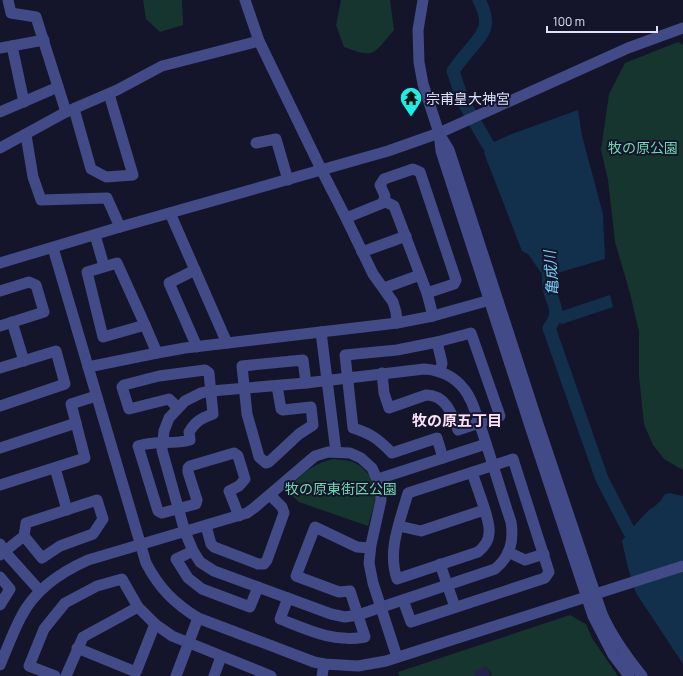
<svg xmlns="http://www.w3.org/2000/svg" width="683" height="676" font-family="Manrope,'Noto Sans JP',sans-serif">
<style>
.green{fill:#17352f}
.water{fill:#12304b}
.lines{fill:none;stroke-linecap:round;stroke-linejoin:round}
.river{stroke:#12304b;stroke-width:13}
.building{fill:#23214b;filter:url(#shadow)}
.minor{stroke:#424b87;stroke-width:11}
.labels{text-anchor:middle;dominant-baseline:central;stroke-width:4;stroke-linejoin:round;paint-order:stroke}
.poi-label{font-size:14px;fill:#e0e1fd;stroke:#14142b;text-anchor:start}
.park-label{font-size:14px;fill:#70d9ae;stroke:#14142b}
.water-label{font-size:15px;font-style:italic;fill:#76cef5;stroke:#14142b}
.neighbourhood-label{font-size:15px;font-weight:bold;fill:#fde2f7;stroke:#14142b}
</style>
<defs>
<filter id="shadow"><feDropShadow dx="2.5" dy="4.5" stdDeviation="1" flood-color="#0009"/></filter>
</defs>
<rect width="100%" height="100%" fill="#14142b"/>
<g class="green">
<polygon points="143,0 182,0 183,25 160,32 146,19"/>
<path d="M341,0H390L394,30C373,54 376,59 344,47L336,25Z"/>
<polygon points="678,42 683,45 683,470 664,459 653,445 644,424 639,376 639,332 630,293 615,242 608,180 601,150 609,94 625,63"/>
<path d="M334,459C339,460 345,460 350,461C366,466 377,482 375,499C374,508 370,518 368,526L299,502L286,489C303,474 311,464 334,459Z"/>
<polygon points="570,615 586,624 592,638 618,676 399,676 398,672"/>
</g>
<g class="water">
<polygon points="578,110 582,136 603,214 605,259 544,277 528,254 522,251 484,153 488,145 509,135"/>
<polygon points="610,295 613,307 562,324 555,320 556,313"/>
<path d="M669,493L683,496V664L636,593L628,568L622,541C629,531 638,521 647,512C654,506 660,504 664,495Z"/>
</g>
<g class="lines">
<g class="river">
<path d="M479,0C493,27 483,33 467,53C462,59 457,65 453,71L463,101L488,145L501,155"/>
<path d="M549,259C548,269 548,278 549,288C553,306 562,311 549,328L602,479L629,531L644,540"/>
</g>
</g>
<polygon class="building" points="487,666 490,676 475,676 473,672"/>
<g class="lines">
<g class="minor">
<polyline points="8,0 11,13 36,17 66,112"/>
<polyline points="245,0 259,41 322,171 346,218 373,274 393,302 396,312 397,323"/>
<polyline points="423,0 418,30 419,62 423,84 439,133 441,151 531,429 593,616 613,655 629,676"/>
<polyline points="12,46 24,102"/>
<polyline points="0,48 44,40"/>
<polyline points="74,109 91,169 106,177 133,175 109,94"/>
<polyline points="0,112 58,87"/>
<polyline points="26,135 33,177 41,200 107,198 120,227"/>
<path d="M441,137L449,150L539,427L602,614C612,637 626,656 642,676"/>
<polyline points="256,143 276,139 288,180"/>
<polyline points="0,148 66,112 117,90 162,66 259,41"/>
<polyline points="384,201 394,206 427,293 433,316"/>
<polyline points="170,213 227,343"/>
<polyline points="346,218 383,203 385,196 380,185 384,179 413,169 420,172 456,280 454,284 427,293"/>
<polyline points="95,235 104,266"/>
<path d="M53,248L146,563C159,588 174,603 198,618L314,662L324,664L358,666L386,661L683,566"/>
<polyline points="362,252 406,236"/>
<polyline points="0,263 120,227 388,151 439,133 628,48 683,28"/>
<polygon points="117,263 145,325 103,337 87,272"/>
<polyline points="195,270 169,283 197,347"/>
<polyline points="384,288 420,275"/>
<polyline points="0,291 29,282 36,285 44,312 0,326"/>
<polyline points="12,322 24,361"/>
<polyline points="145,325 157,353"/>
<polyline points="321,332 336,452"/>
<polyline points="437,342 442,363 440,372"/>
<polyline points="88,367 157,353 185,348 397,323 433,316 490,300"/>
<polyline points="0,368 56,351 65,384 0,406"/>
<path d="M424,369C439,370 454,376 464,389C473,400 477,417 482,431C492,461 501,492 511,522C514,540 510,557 495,569L358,615L345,617L331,614L214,571L200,562L193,551L185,532L162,450L164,431L169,418L185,401L201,393L211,391L306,383Z"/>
<path d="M382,373L384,393L389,408L426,395C446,395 452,414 458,430L500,416L471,333L437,342L397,350L345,355L353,428C372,434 378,439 392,453L437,438L443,458"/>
<polyline points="277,386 281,409 283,410 311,407 313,425 299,434 269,462 266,463 259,457 258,453 247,414 242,366 303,360 306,383"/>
<path d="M178,408L169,399L129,409L122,387L124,385L159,376L205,370L209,373L213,414C201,418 195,422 189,432L190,440C172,445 157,440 138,446L158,511L162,513L196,504L197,500L188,472V468L190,466L234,453L238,456L245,479L239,486L229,491L239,516"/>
<polyline points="76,423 71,404 96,396"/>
<polyline points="0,448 76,423 85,458 0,485"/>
<polyline points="55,468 67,510"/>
<polyline points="378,479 486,444"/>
<polyline points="206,526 211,544 214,547 258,564 264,564 267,560 284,513 282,507 270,495"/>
<polyline points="399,526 421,531 484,510"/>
<polyline points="0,544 5,552 40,591"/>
<polyline points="193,551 176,559 188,578 202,589 250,607 258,587"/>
<polyline points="508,552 525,560 544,554"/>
<polyline points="0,555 24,536 26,523 97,500 103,519 93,534 60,546 42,558 24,536"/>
<polyline points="440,564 455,607"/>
<polyline points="0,577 10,589 0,605"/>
<path d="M288,598L280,619C308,630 334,643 365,637L350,591L339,592L296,576L315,527L357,547L370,548"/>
<path d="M403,600L411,622L545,578L549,572L513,459L408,493C400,521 387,551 397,579L478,552C484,547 489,541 489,533C491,521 476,486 472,472"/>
<polyline points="77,648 136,672 155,624"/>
<path d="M0,665C7,649 13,632 21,617C35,589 61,572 88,560L247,513L254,508L315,456L328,452L350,453L361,458L372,468L380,486L381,500L371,545L369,563L373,583L397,657"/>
<polyline points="55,676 29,666 44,629 65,603 97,586 122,579 138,607 155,624 172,636 271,676"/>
<polyline points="66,676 83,637 138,607"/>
<polyline points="176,676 198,618"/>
<polyline points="214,676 221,657"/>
<polyline points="322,676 324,664"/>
</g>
</g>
<defs>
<g id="temple-pin" transform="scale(1.15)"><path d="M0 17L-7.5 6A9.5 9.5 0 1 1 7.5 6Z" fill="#1beee2" stroke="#14142b"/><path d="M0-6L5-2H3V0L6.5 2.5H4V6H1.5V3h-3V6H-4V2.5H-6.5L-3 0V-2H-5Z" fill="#111"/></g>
</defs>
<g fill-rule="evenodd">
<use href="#temple-pin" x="411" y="98"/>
</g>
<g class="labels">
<g class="poi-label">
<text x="426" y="98">宗甫皇大神宮</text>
</g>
<g class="park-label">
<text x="643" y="147">牧の原公園</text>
<text x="341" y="488">牧の原東街区公園</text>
</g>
<g class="water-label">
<text transform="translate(551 273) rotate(-94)">亀成川</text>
</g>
<g class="neighbourhood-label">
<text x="457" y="420">牧の原五丁目</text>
</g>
</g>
<path d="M547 26v6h110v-6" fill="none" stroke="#e0e1fd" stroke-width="2"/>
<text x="553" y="26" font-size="12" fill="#e0e1fd" stroke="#14142b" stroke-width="3" paint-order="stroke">100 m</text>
</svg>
